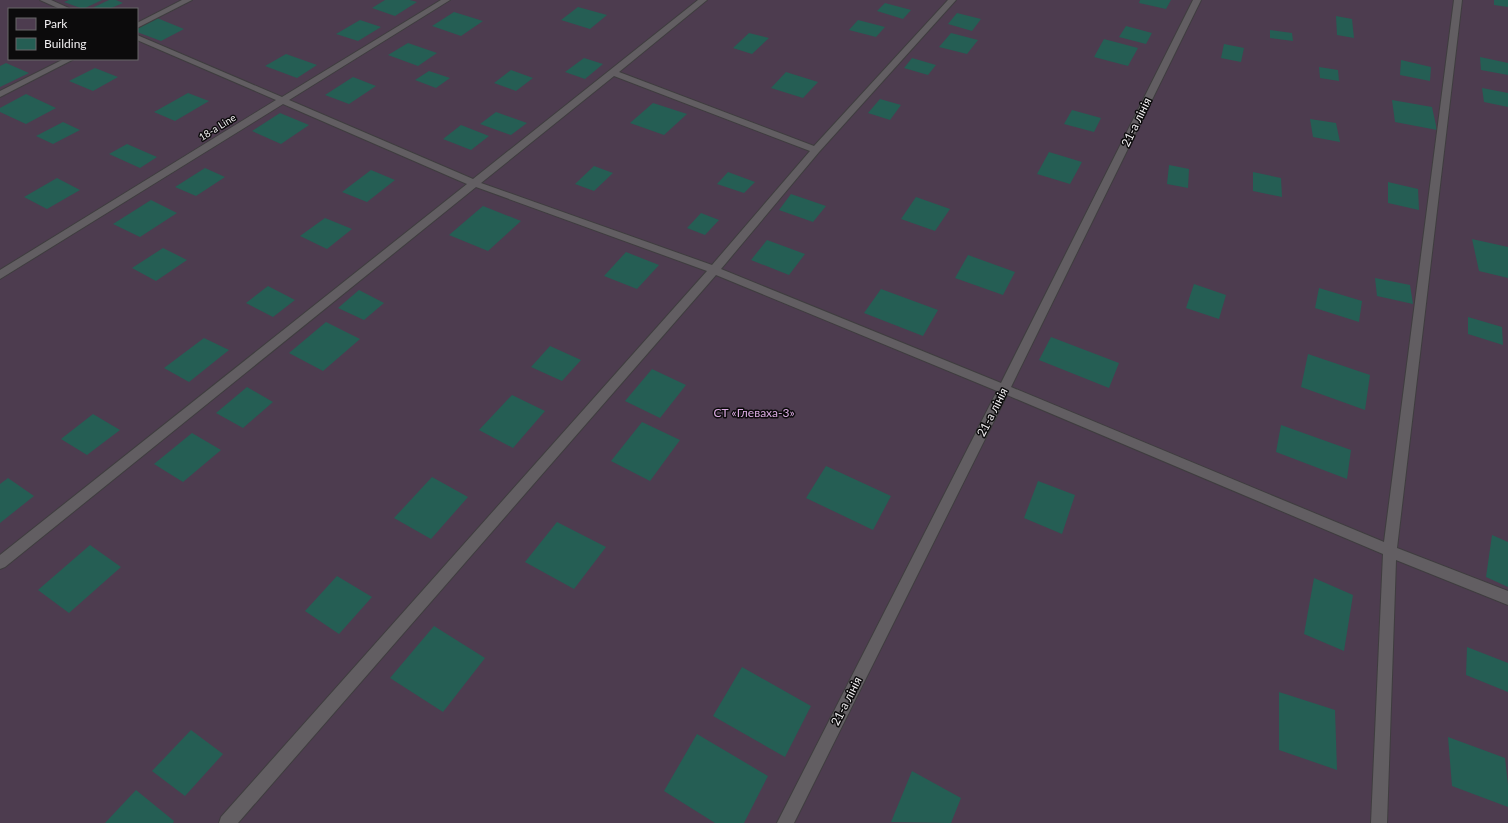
<svg xmlns="http://www.w3.org/2000/svg" width="1508" height="823" font-family="Lato,sans-serif">
<style>
.green{fill:#4d3c4f;fill-rule:evenodd}
.building{fill:#255e54}
.lines{fill:none;stroke-linecap:round;stroke-linejoin:round}
.service-casing{stroke:#3f3d3f;stroke-width:2}
.service{fill:#625e62;fill-rule:evenodd}
.labels{text-anchor:middle;dominant-baseline:central;stroke-width:3;stroke-linejoin:round;paint-order:stroke}
.far-street-label{font-size:10px;fill:#f2f0f2;stroke:#0c0b0c}
.street-label{font-size:12px;fill:#f2f0f2;stroke:#0c0b0c}
.park-label{font-size:12px;fill:#dbabe2;stroke:#0c0b0c}
</style>
<rect width="100%" height="100%" fill="#232024"/>
<path class="green" d="M0,0H1508V823H0ZM9,9H137V59H9Z"/>
<g class="building">
<polygon points="69,0 102,0 83,9 64,2"/>
<polygon points="109,0 116,0 123,3 109,9 90,9"/>
<polygon points="385,0 410,0 417,2 395,16 372,8"/>
<polygon points="1140,0 1171,0 1166,9 1139,3"/>
<polygon points="1494,0 1508,0 1508,7 1494,5"/>
<polygon points="885,3 911,10 903,19 877,11"/>
<polygon points="578,7 607,15 590,29 561,20"/>
<polygon points="454,12 483,21 461,36 432,26"/>
<polygon points="957,13 981,19 972,31 948,24"/>
<polygon points="1336,16 1352,19 1354,38 1337,35"/>
<polygon points="157,18 184,29 161,41 137,32 137,28"/>
<polygon points="360,20 381,27 358,41 336,34"/>
<polygon points="858,20 885,27 876,37 849,30"/>
<polygon points="1126,26 1152,33 1146,44 1119,37"/>
<polygon points="1270,30 1292,33 1293,41 1270,38"/>
<polygon points="749,33 769,38 752,54 733,48"/>
<polygon points="951,33 978,40 967,54 939,47"/>
<polygon points="1104,39 1138,48 1128,66 1094,57"/>
<polygon points="408,43 437,53 418,66 388,55"/>
<polygon points="1224,44 1244,48 1241,62 1221,58"/>
<polygon points="286,54 317,65 297,78 265,66"/>
<polygon points="1480,57 1508,63 1508,75 1481,70"/>
<polygon points="584,58 603,64 585,79 565,72"/>
<polygon points="912,58 936,65 928,75 904,68"/>
<polygon points="1401,60 1431,67 1430,81 1400,75"/>
<polygon points="6,63 29,73 0,87 0,66"/>
<polygon points="1319,67 1338,70 1339,81 1320,78"/>
<polygon points="95,68 118,77 93,91 69,81"/>
<polygon points="511,70 533,78 516,91 494,83"/>
<polygon points="429,71 450,78 436,88 415,80"/>
<polygon points="786,72 818,82 803,98 771,88"/>
<polygon points="353,77 376,86 349,104 325,95"/>
<polygon points="1482,88 1508,93 1508,107 1484,102"/>
<polygon points="188,93 209,101 175,121 154,112"/>
<polygon points="26,94 56,108 26,124 0,112 0,108"/>
<polygon points="880,99 901,105 890,120 868,113"/>
<polygon points="1392,100 1432,107 1437,130 1395,122"/>
<polygon points="653,103 687,114 664,135 630,123"/>
<polygon points="1072,110 1101,118 1094,132 1064,124"/>
<polygon points="496,112 527,123 511,135 480,124"/>
<polygon points="280,113 309,125 281,144 252,131"/>
<polygon points="1310,119 1336,123 1340,142 1313,137"/>
<polygon points="63,122 80,130 53,144 36,136"/>
<polygon points="461,125 489,136 471,150 443,139"/>
<polygon points="127,144 157,157 140,168 109,154"/>
<polygon points="1049,152 1082,162 1070,184 1037,174"/>
<polygon points="1169,165 1189,169 1188,188 1167,184"/>
<polygon points="594,166 613,173 594,191 575,184"/>
<polygon points="205,168 225,177 196,196 175,187"/>
<polygon points="371,170 395,180 367,202 342,192"/>
<polygon points="728,172 755,182 744,193 717,184"/>
<polygon points="1253,172 1281,178 1282,197 1253,191"/>
<polygon points="57,178 80,190 47,209 24,197"/>
<polygon points="1388,182 1418,189 1419,210 1388,203"/>
<polygon points="791,194 826,206 813,222 779,210"/>
<polygon points="916,197 950,209 935,231 901,219"/>
<polygon points="151,200 177,213 140,237 113,224"/>
<polygon points="483,206 521,221 488,251 449,235"/>
<polygon points="701,213 719,220 705,235 687,228"/>
<polygon points="325,218 352,229 327,249 300,236"/>
<polygon points="1472,239 1508,247 1508,278 1479,271"/>
<polygon points="767,240 805,254 789,275 751,260"/>
<polygon points="163,248 187,260 156,281 132,268"/>
<polygon points="626,252 659,265 637,289 604,276"/>
<polygon points="968,255 1015,272 1003,295 955,278"/>
<polygon points="1375,278 1410,285 1413,304 1377,296"/>
<polygon points="1194,284 1226,295 1219,319 1186,308"/>
<polygon points="268,286 295,300 273,317 246,303"/>
<polygon points="1319,288 1362,301 1359,322 1315,308"/>
<polygon points="881,289 938,310 923,336 864,313"/>
<polygon points="359,290 384,303 364,320 338,308"/>
<polygon points="1468,317 1502,327 1503,345 1468,334"/>
<polygon points="326,322 360,339 323,371 289,353"/>
<polygon points="1051,337 1119,363 1109,388 1039,360"/>
<polygon points="204,338 229,350 189,382 164,368"/>
<polygon points="550,346 581,360 562,381 531,367"/>
<polygon points="1308,354 1370,375 1365,410 1301,387"/>
<polygon points="652,369 686,385 660,418 625,401"/>
<polygon points="247,387 273,402 243,428 216,413"/>
<polygon points="512,395 545,411 513,448 479,430"/>
<polygon points="93,414 120,430 87,455 61,439"/>
<polygon points="642,422 680,440 650,481 611,461"/>
<polygon points="1281,425 1351,450 1347,479 1276,452"/>
<polygon points="192,433 221,450 183,482 154,464"/>
<polygon points="826,466 891,496 873,530 806,498"/>
<polygon points="432,477 468,497 431,539 394,518"/>
<polygon points="8,478 34,496 0,523 0,484"/>
<polygon points="1038,481 1075,495 1062,534 1024,518"/>
<polygon points="557,522 606,547 574,589 525,562"/>
<polygon points="1492,535 1508,542 1508,587 1486,577"/>
<polygon points="90,545 121,567 69,613 38,590"/>
<polygon points="337,576 372,597 339,634 305,611"/>
<polygon points="1314,578 1353,595 1344,651 1304,634"/>
<polygon points="434,626 485,658 443,712 390,678"/>
<polygon points="1467,647 1508,663 1508,692 1466,675"/>
<polygon points="742,667 811,706 785,757 713,716"/>
<polygon points="1279,692 1335,710 1337,770 1279,750"/>
<polygon points="191,730 223,754 185,796 152,771"/>
<polygon points="697,734 768,776 744,823 715,823 664,791"/>
<polygon points="1448,737 1505,758 1508,785 1508,807 1452,786"/>
<polygon points="912,771 961,798 951,823 891,822"/>
<polygon points="136,790 174,821 173,823 105,823"/>
</g>
<g class="lines">
<g class="service-casing">
<g id="service">
<polygon points="40,0 51,0 71,9 60,9"/>
<polygon points="182,0 192,0 137,28 137,23"/>
<path d="M441,0H450L289,100L473,179L698,0H707L619,72L814,146L948,0H956L819,152L721,269L1001,383L1193,0H1201L1011,387L1384,542L1454,0H1462L1397,548L1508,591V605L1396,560L1387,823H1371L1383,554L1007,395L794,823H777L997,391L716,275L238,823H219L221,817L707,271L476,187L5,567L0,569V555L467,184L283,104L0,279V270L276,100L137,40V35L282,97ZM614,76L810,151L712,265L481,183Z"/>
<polygon points="64,59 74,59 0,97 0,91"/>
</g>
</g>
<use href="#service" class="service"/>
</g>
<g class="labels">
<g class="far-street-label">
<text transform="translate(217 127) rotate(-32)">18-a Line</text>
</g>
<g class="street-label">
<text transform="translate(1136 122) rotate(-64)">21-а лінія</text>
<text transform="translate(992 412) rotate(-63)">21-а лінія</text>
<text transform="translate(846 701) rotate(-63)">21-а лінія</text>
</g>
<g class="park-label">
<text x="754" y="412">СТ «Глеваха-3»</text>
</g>
</g>
<rect x="8" y="8" width="130" height="52" fill="#0c0b0c" stroke="#686768"/>
<rect x="16" y="18" width="20" height="12" fill="#4d3c4f" stroke="#686768"/>
<text x="44" y="28" font-size="12" fill="#f2f0f2">Park</text>
<rect x="16" y="38" width="20" height="12" fill="#255e54" stroke="#686768"/>
<text x="44" y="48" font-size="12" fill="#f2f0f2">Building</text>
</svg>
